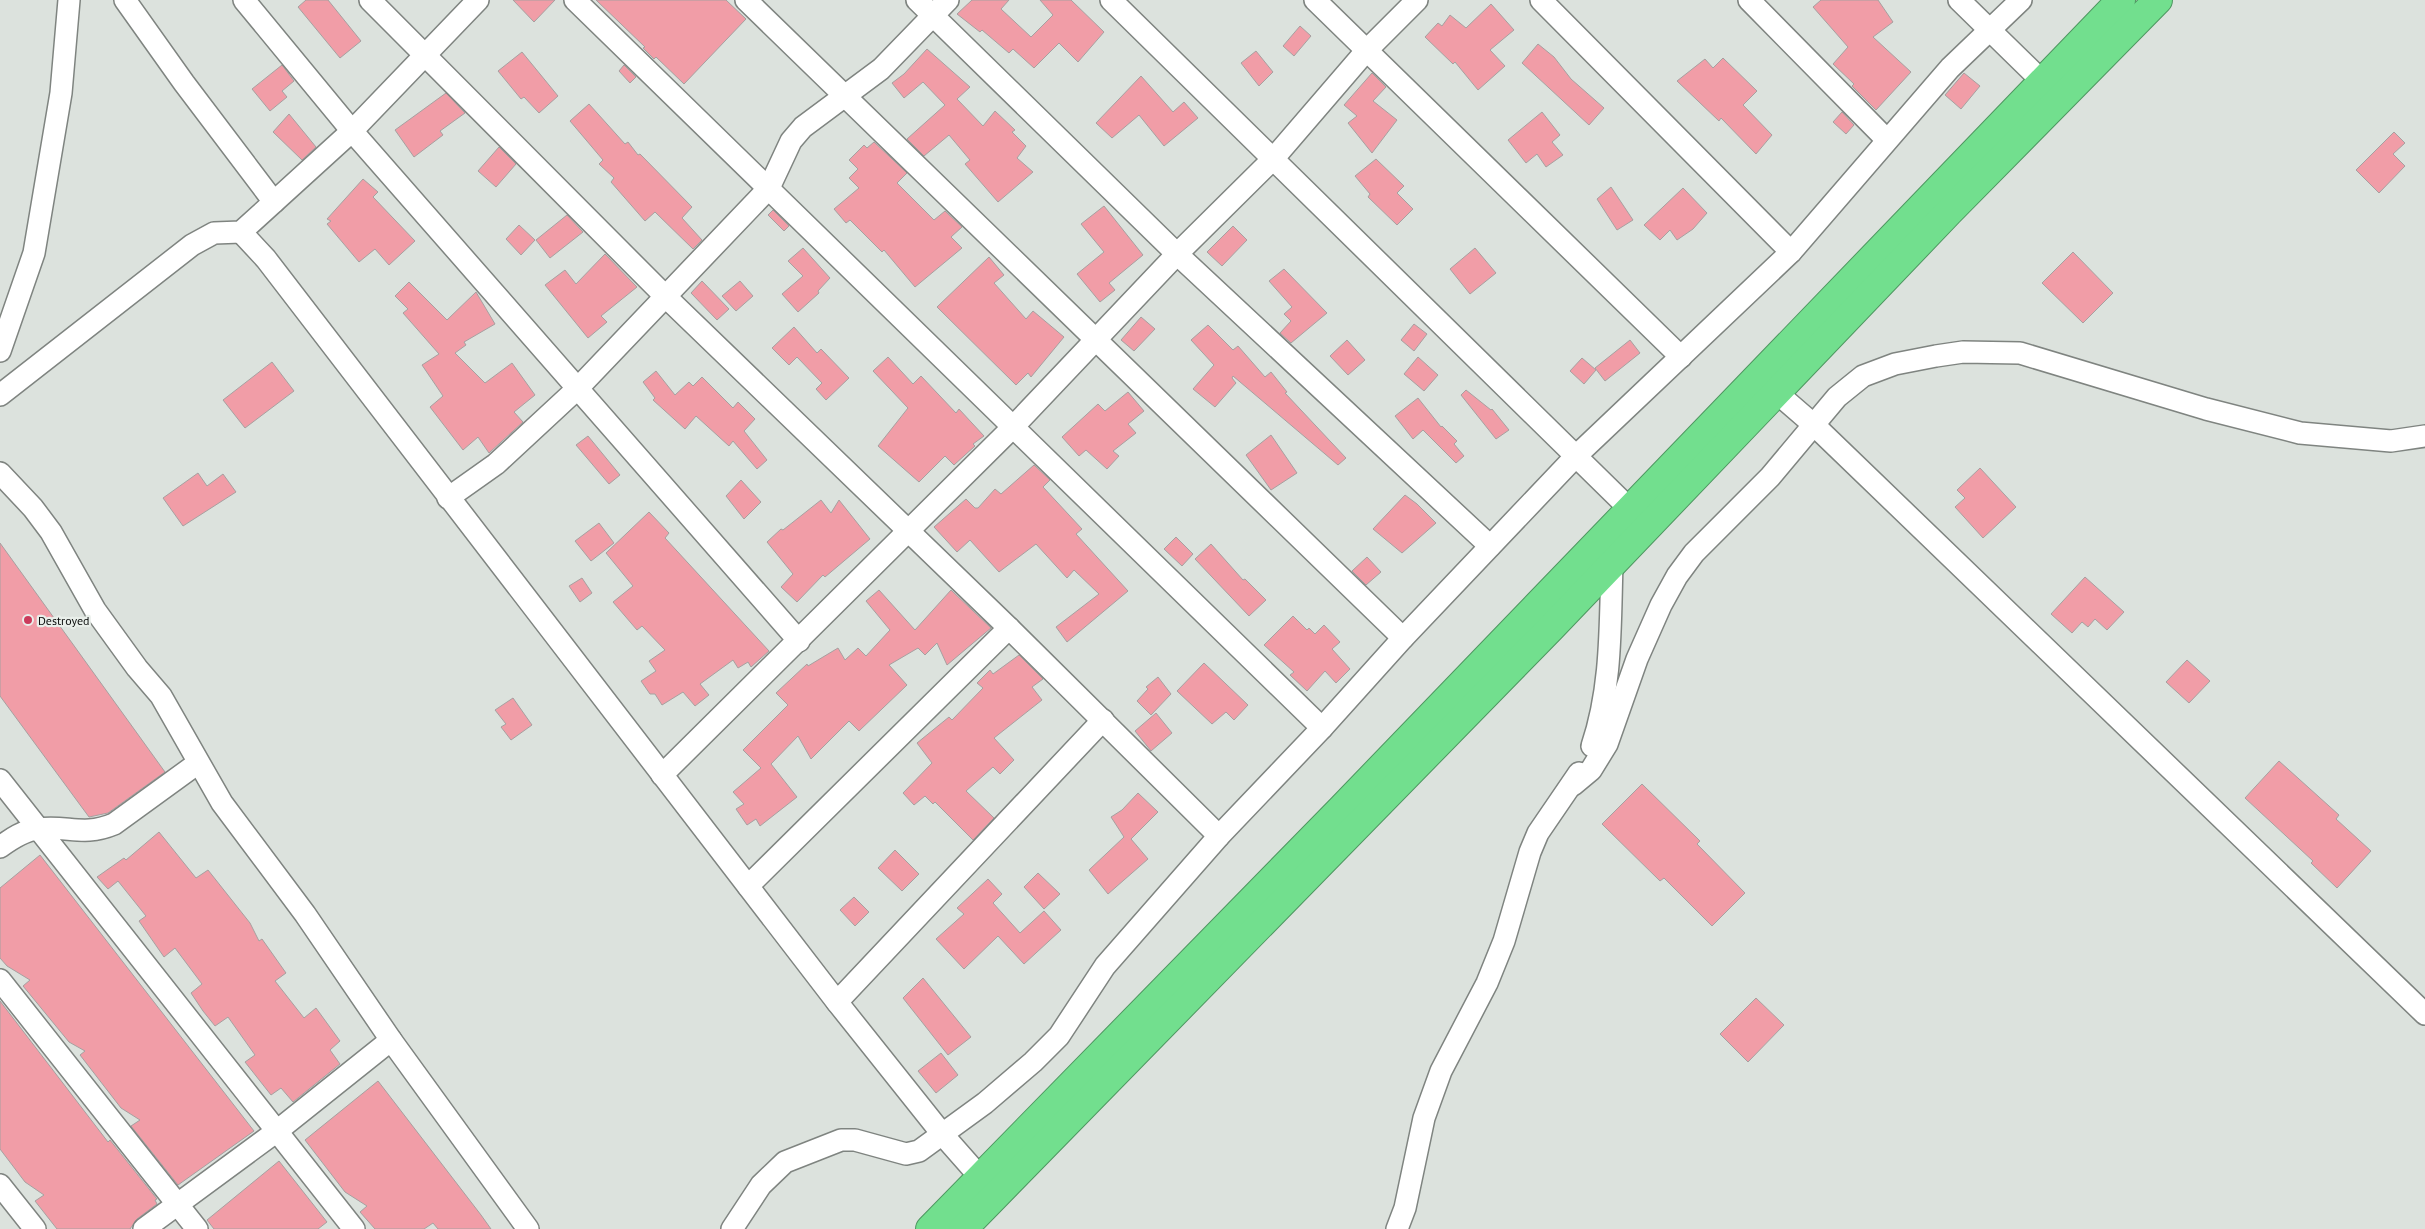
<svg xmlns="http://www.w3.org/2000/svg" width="2425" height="1229" font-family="'PT Sans',sans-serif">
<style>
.building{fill:#f19da7;stroke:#a7a0a0}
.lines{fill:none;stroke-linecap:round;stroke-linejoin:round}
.minor-casing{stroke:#7f8480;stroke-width:24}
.highway-casing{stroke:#4e9660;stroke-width:30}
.minor{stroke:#fff;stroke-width:21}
.highway{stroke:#72df8e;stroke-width:28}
.poi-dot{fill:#cb3b5b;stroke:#e9efea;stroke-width:2}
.labels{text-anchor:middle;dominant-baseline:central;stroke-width:4.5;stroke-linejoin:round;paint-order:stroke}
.poi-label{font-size:12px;fill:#0b0d0c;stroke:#e9efea;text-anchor:start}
</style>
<rect width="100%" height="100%" fill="#dce2dd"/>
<g class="building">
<polygon points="306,0 328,0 361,41 340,58 298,7"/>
<polygon points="513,0 555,0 534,22"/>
<polygon points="596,0 726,0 746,19 684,84 656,57 654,59 643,48 645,47"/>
<polygon points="972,0 1009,0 1001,9 1031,37 1053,15 1040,0 1071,0 1104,32 1078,62 1059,43 1034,68 1013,49 1009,53 982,30 980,32 957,14"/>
<polygon points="1821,0 1878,0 1893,22 1873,37 1911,72 1876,110 1852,86 1854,84 1833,64 1848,47 1813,7"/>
<polygon points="1491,4 1514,30 1490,50 1505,66 1478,90 1455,62 1453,64 1425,37 1438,23 1442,26 1450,15 1466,28"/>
<polygon points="1300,26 1311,36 1294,56 1283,46"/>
<polygon points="1538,44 1554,57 1571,79 1604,108 1589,125 1522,63"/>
<polygon points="927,49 970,87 957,99 983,126 995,111 1015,130 1012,132 1026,146 1017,158 1033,172 998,202 965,164 970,160 949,135 924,156 907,139 945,105 923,82 904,98 892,83 904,74"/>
<polygon points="1256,51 1273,72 1259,86 1241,63"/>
<polygon points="522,52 558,96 539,113 524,97 521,99 498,71"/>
<polygon points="1723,58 1757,91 1743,105 1772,135 1756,154 1721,118 1719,121 1677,81 1705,59 1713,68"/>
<polygon points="282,65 294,81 282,91 287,97 270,111 252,89"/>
<polygon points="624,65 636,77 630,83 619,71"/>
<polygon points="1372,73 1386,87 1373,101 1397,120 1372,153 1348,123 1357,116 1344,105"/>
<polygon points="1964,73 1980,86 1961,109 1945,95"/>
<polygon points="1141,76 1173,112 1184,102 1198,118 1164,146 1139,115 1112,138 1096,123"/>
<polygon points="446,93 465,113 440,131 443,135 414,157 395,130"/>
<polygon points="589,104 625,144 628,142 638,155 640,154 692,207 682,218 702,240 693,249 655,212 645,221 611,182 614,178 599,164 603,160 570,121"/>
<polygon points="1542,112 1560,135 1552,142 1563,155 1546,167 1537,154 1526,163 1508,140"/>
<polygon points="1842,112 1854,125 1846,134 1833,122"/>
<polygon points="289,114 316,147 302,160 273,132"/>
<polygon points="2394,132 2405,143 2393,154 2405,166 2379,193 2356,170"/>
<polygon points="874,142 907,173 897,183 934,220 945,211 962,227 951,237 962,248 915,287 884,250 882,252 850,220 846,223 834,209 859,188 849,178 858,169 849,160 864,145 867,148"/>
<polygon points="499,147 516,164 496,187 478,171"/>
<polygon points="1376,159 1404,186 1397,193 1413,209 1397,225 1368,197 1370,194 1355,176"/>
<polygon points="363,179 378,192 373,197 415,241 389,265 375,249 359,262 327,224 331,221 327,219"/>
<polygon points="1611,187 1633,220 1617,230 1597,199"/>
<polygon points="1683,188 1707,213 1693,229 1677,240 1670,230 1660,240 1644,225"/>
<polygon points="1104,206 1143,255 1109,283 1115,290 1100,302 1077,274 1104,252 1081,224"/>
<polygon points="773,210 789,226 784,231 768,215"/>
<polygon points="567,215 583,232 550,258 536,240"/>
<polygon points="519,225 535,240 521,255 506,239"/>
<polygon points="1233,226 1247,240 1222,266 1207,252"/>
<polygon points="803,248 830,278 818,291 819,293 798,312 782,294 803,276 788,261"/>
<polygon points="1475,248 1496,273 1470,294 1450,269"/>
<polygon points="2073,252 2113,293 2083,323 2042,283"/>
<polygon points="605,254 637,287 601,316 607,322 588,338 545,285 565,270 576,284"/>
<polygon points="989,257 1004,275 994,283 1026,319 1033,311 1064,337 1031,377 1028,373 1016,385 937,307"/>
<polygon points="1284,269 1327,313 1291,343 1280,333 1291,321 1284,314 1292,307 1269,281"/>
<polygon points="702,281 729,309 717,320 691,293"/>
<polygon points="740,281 753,296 736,311 722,296"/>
<polygon points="409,282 447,320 476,292 495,324 464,342 466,345 455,353 485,383 512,363 535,395 514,412 523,422 489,453 478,437 463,450 430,407 443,396 422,365 439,354 403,313 408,309 395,296"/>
<polygon points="1141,317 1155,329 1134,351 1121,340"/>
<polygon points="1414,324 1427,334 1414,351 1401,340"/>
<polygon points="1208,325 1233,350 1238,346 1265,377 1271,372 1287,392 1285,393 1346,458 1338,465 1233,376 1232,378 1236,383 1215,407 1193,389 1214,365 1191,340"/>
<polygon points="794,327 817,353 821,349 849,378 826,400 816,389 822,383 797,357 789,365 772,348"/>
<polygon points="1347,340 1365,360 1348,375 1330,356"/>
<polygon points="1630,340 1640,353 1605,381 1595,368"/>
<polygon points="888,357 913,384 921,376 956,413 959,409 984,436 973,444 975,446 954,465 945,456 919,482 878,446 908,408 873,371"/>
<polygon points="1418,357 1438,375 1424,391 1404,374"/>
<polygon points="1582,358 1596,370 1584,384 1570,371"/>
<polygon points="272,362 294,391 245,428 223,400"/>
<polygon points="656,371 675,395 689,382 693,386 702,377 733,408 738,402 755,419 744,431 767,460 757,469 733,441 729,446 696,416 685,429 653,400 655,398 643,382"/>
<polygon points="1466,390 1491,410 1492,409 1509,430 1496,439 1461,395"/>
<polygon points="1128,392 1144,411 1128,424 1136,433 1113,451 1119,456 1107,469 1086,450 1079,456 1062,437 1098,404 1105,411"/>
<polygon points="1418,398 1441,427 1442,426 1457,441 1454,444 1464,456 1456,463 1423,430 1413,439 1395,416"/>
<polygon points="1271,435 1297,473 1271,490 1246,455"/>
<polygon points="588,436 620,475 609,484 576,445"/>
<polygon points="1034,465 1050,480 1043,487 1082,529 1076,534 1128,591 1067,642 1056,627 1099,594 1074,570 1067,578 1036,544 999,572 970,540 957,552 934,527 966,499 975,508 978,508 995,489 1001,494"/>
<polygon points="1980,468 2016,507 1983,538 1955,507 1965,498 1957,490"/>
<polygon points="198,473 207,486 223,474 236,492 183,526 163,498"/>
<polygon points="741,480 761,502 744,519 726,496"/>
<polygon points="1405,495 1417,504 1436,523 1402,553 1373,529"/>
<polygon points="821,500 831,513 839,500 870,539 825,577 823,575 797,602 781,587 793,574 767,542 781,529 783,530"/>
<polygon points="649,512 669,533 665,538 769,651 751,667 748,662 738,668 733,660 700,684 709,695 695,706 683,692 662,705 655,694 650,694 641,681 656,671 649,661 665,650 642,626 637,630 613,602 633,586 606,553"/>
<polygon points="599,523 614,543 591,561 575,541"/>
<polygon points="1176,537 1193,554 1182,566 1164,549"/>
<polygon points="0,543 165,772 108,813 89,817 0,696"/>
<polygon points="1211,544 1243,580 1245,579 1266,600 1249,616 1195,559"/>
<polygon points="1367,557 1381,572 1366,585 1352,571"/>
<polygon points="2085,577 2124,612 2107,630 2095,619 2088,627 2082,622 2072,633 2051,614"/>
<polygon points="582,578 592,593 580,602 569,586"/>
<polygon points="879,590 915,630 951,590 991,628 947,665 937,643 925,655 918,648 889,665 907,685 859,731 849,721 811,759 798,736 771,764 797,797 760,826 756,819 747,825 736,809 744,804 733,792 761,768 743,750 788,705 776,693 807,664 808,666 838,648 845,660 858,648 866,656 890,630 866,601"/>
<polygon points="1293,616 1307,630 1309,628 1315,634 1324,625 1340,642 1332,649 1350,669 1336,683 1325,671 1307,691 1290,675 1294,672 1264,645"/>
<polygon points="1019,655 1043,679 1032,687 1042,700 994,738 1014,760 1000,774 993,767 966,791 994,818 973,840 935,802 933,804 925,796 914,805 903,793 932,763 917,743 949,717 952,720 983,688 977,683 990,670 993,674"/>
<polygon points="2187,660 2210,681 2189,703 2166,682"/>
<polygon points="1204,663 1248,705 1234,720 1226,712 1212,724 1177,691"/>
<polygon points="1158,677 1171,694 1151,715 1137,701 1148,689 1146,687"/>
<polygon points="513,698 532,725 511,740 501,727 506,724 495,710"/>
<polygon points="1156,713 1172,733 1151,751 1135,731"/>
<polygon points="2279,761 2339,815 2336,819 2371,851 2337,888 2311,863 2313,861 2245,798"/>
<polygon points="1642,784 1700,841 1697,844 1745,893 1712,926 1664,878 1660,881 1602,824"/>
<polygon points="1138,793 1158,812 1131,839 1148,859 1108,894 1089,870 1124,837 1111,817 1122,810"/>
<polygon points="159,832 196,878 208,870 250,923 259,941 262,939 286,973 275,981 304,1018 316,1008 340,1041 330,1050 340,1064 293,1102 281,1088 271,1095 245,1062 255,1055 228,1017 215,1026 203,1011 191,993 202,984 175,948 164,957 139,921 146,916 118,881 108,889 97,877 124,858 126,860"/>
<polygon points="895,850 919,874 902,891 878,868"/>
<polygon points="40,855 254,1131 178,1185 131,1126 140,1120 121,1108 80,1055 85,1051 69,1042 23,986 30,980 7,966 0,958 0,888"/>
<polygon points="1038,873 1060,894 1044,909 1024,887"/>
<polygon points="988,879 1002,894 993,903 1020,933 1044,911 1061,930 1024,964 998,936 964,969 936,939 964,914 957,908"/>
<polygon points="854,897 869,912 855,926 840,910"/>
<polygon points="923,978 971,1037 948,1055 903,998"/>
<polygon points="1756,998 1784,1025 1748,1062 1720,1034"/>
<polygon points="0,1001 108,1142 110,1140 157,1199 155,1200 157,1204 137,1219 130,1229 57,1229 35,1201 44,1195 25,1182 0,1149"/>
<polygon points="941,1053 958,1075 936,1093 918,1071"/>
<polygon points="378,1081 481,1215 491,1229 438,1229 433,1223 424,1229 375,1229 360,1212 367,1206 345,1192 305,1140"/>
<polygon points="279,1161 327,1222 318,1229 214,1229 207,1220"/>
</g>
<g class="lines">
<g class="minor-casing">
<g id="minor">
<polyline points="125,0 184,83 274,202"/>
<polyline points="244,0 352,131 799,641"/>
<polyline points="370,0 665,296 1009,628 1219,836"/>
<polyline points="575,0 1322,728"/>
<polyline points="746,0 1403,638"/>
<polyline points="917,0 1177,254 1490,546"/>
<polyline points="1111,0 1641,520"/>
<polyline points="1315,0 1681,357"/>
<polyline points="1541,0 1791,252"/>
<polyline points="1749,0 1886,139"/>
<polyline points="1959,0 2043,82"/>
<polyline points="241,232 266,259 837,1002 943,1135 980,1177"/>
<polyline points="0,351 34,253 61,93 69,0"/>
<polyline points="1777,393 1814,425 2425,1014"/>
<polyline points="0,395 192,245 214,233 241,232 352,131 478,0"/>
<polyline points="0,473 33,508 51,532 95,610 137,668 161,696 222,803 305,914 391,1040 528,1229"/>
<polyline points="448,498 496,464 578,388 769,188 791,141 803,127 881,69 948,0"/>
<path d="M1592,746C1612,687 1610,625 1612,563"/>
<polyline points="662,775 1012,428 1177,254 1274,158 1366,51 1417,0"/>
<polyline points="0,780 354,1229"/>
<polyline points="1573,785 1591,770 1607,744 1637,659 1661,605 1677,576 1694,553 1770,477 1837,397 1863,376 1895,364 1936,356 1963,352 2020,353 2206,409 2300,433 2391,441 2425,436"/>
<path d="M0,847C11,839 24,830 38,829C68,825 83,837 114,824L198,763"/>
<polyline points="748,886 1009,628"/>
<polyline points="0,980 197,1229"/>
<polyline points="837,1002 1103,720"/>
<polyline points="0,1185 35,1229"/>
<polyline points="144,1229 277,1131 391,1040"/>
<polyline points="732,1229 761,1185 785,1162 841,1140 855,1140 906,1154 919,1151 985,1103 1033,1062 1059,1036 1105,966 1219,836 1322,728 1403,638 1575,457 1791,252 1950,68 2021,0"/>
<polyline points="1397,1229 1405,1208 1424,1118 1441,1071 1487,983 1504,941 1530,852 1538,833 1579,773"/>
</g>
</g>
<g class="highway-casing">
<g id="highway">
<polyline points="930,1229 1341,809 2121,0"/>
<polyline points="963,1229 1551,628 1949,212 2158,0"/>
</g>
</g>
<use href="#minor" class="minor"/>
<use href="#highway" class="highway"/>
</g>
<circle class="poi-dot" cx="28" cy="620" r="5"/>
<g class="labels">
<g class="poi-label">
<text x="38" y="620">Destroyed</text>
</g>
</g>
</svg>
